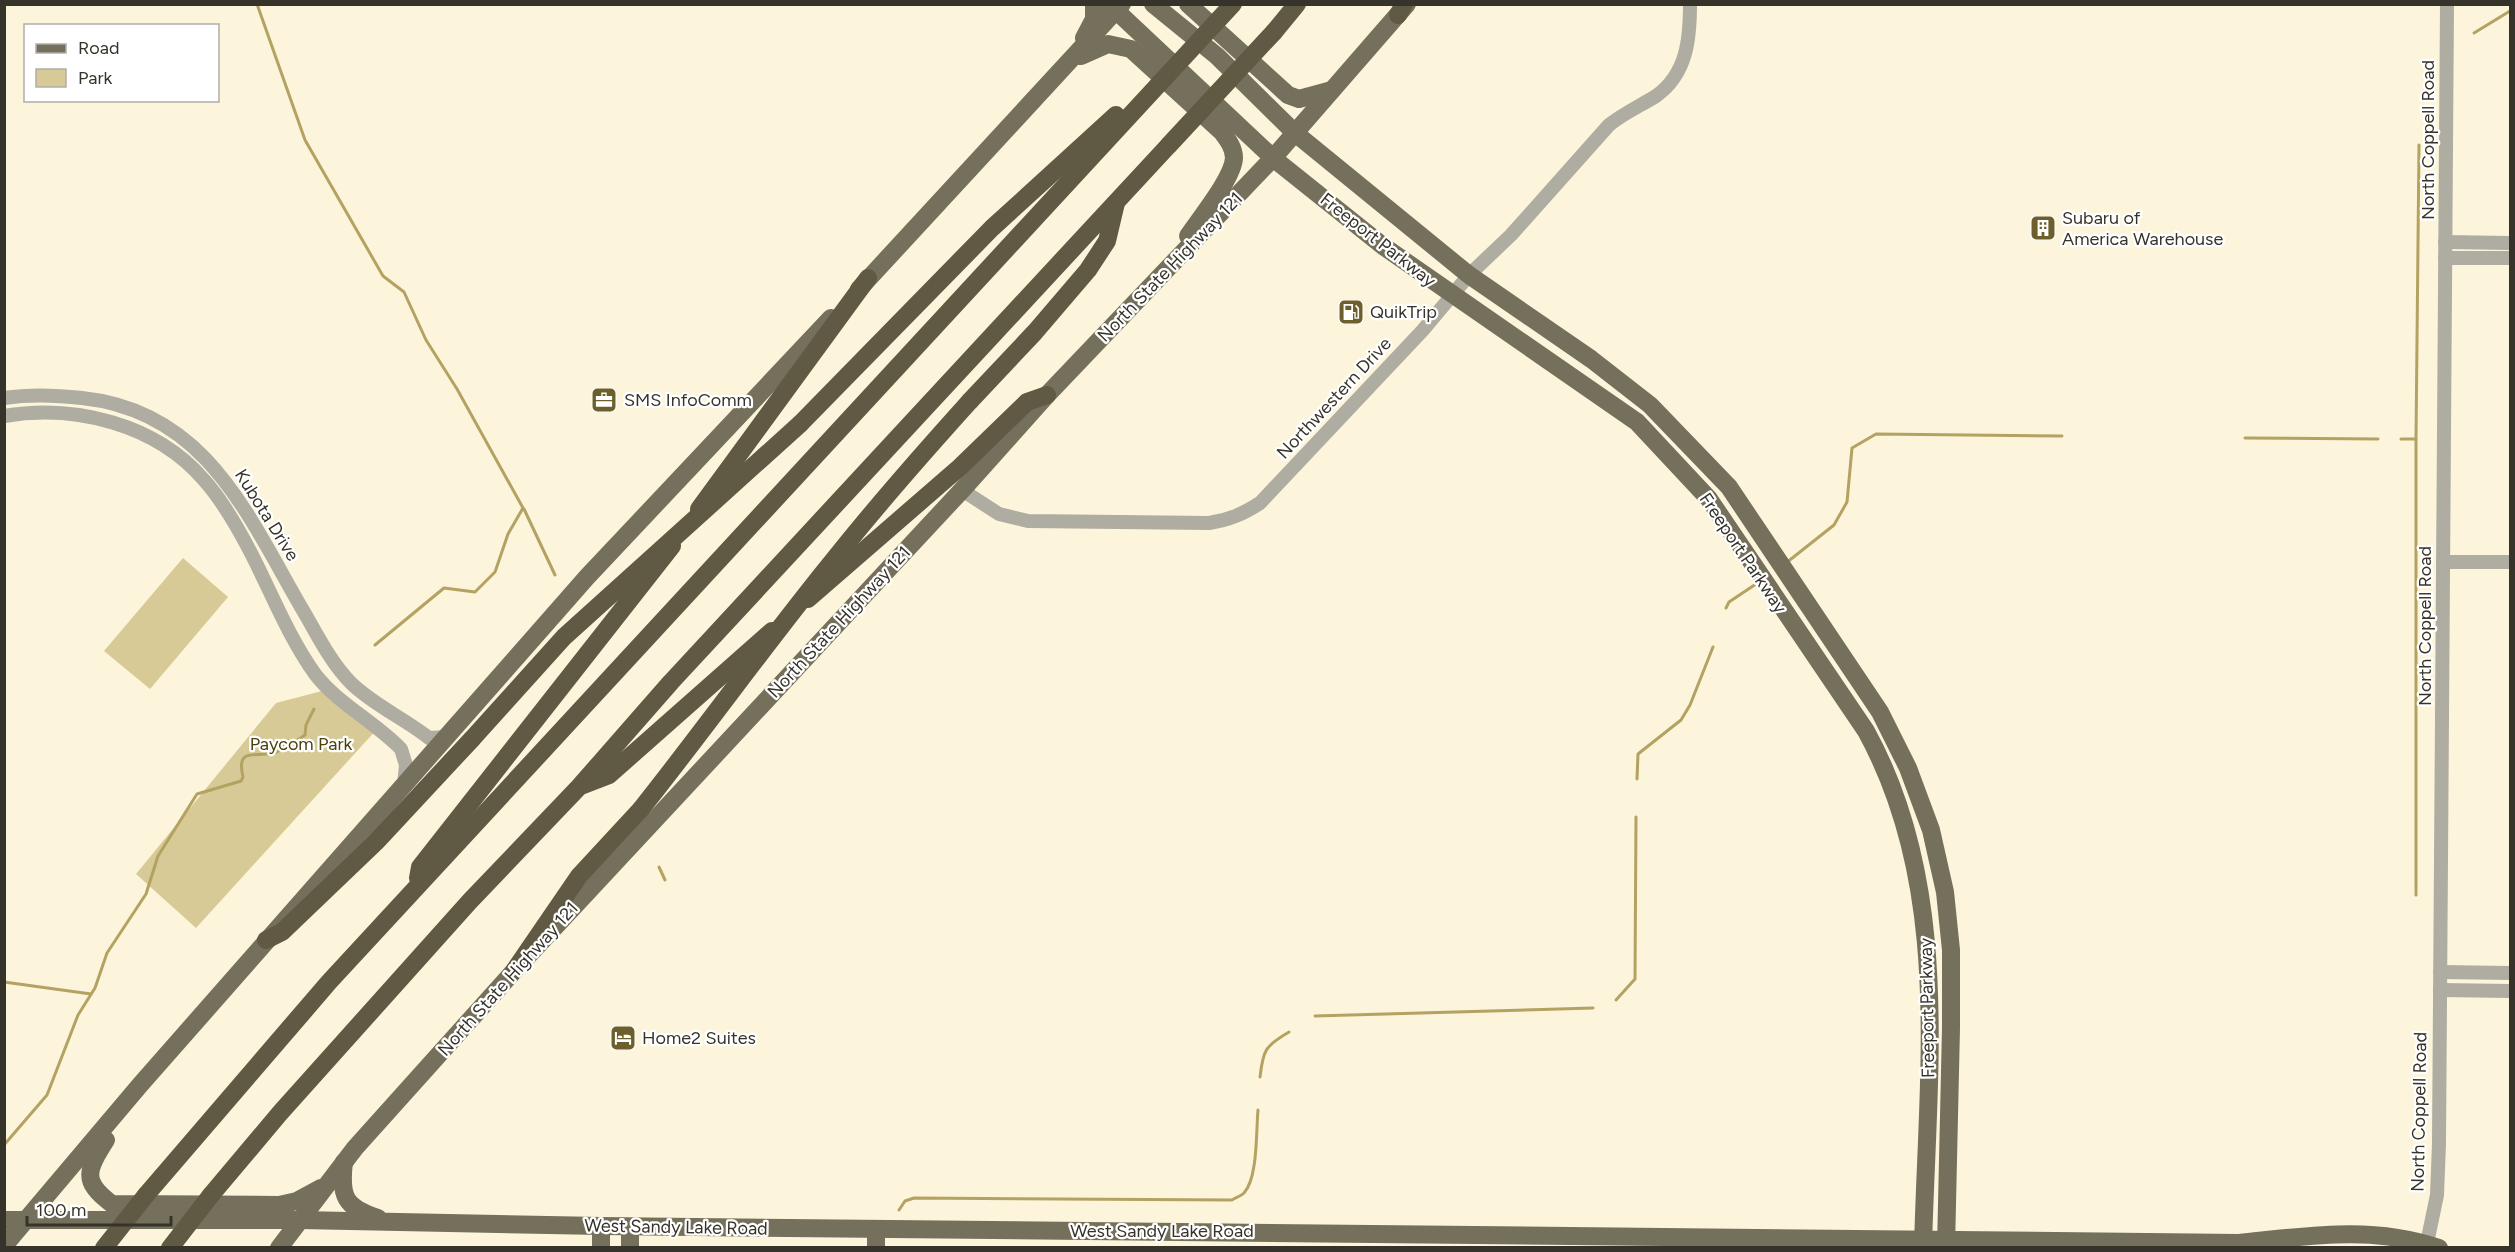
<svg xmlns="http://www.w3.org/2000/svg" width="2515" height="1252" font-family="Figtree,sans-serif">
<style>
.green{fill:#d8ca96}
.lines{fill:none;stroke-linecap:round;stroke-linejoin:round}
.stream{stroke:#b3a262;stroke-width:3}
.minor{stroke:#afaca1;stroke-width:14}
.major{stroke:#75705c;stroke-width:18}
.highway{stroke:#605a44;stroke-width:18}
.highway-bridge{stroke:#605a44;stroke-width:18}
.labels{text-anchor:middle;dominant-baseline:central;stroke-width:4.5;stroke-linejoin:round;paint-order:stroke}
.street-label{font-size:18px;fill:#36342a;stroke:#fff}
.poi-label{font-size:18px;fill:#36342a;stroke:#fff;text-anchor:start}
.park-label{font-size:18px;fill:#4c400c;stroke:#fff}
</style>
<rect width="100%" height="100%" fill="#fcf5db"/>
<g class="green">
<polygon points="183,558 228,597 150,689 104,651"/>
<polygon points="322,691 378,728 196,928 136,874 276,703"/>
</g>
<g class="lines">
<g class="stream">
<polyline points="257,4 305,140 383,276 404,292 426,340 457,389 523,508 508,534 495,572 475,592 444,588 375,645"/>
<polyline points="2474,33 2510,11"/>
<polyline points="2245,438 2378,439"/>
<polyline points="2401,439 2416,439 2419,145"/>
<polyline points="524,509 555,575"/>
<polyline points="1786,563 1834,525 1847,502 1852,448 1876,434 2062,436"/>
<polyline points="1726,608 1729,602 1759,582"/>
<polyline points="1637,779 1638,754 1681,720 1690,705 1713,647"/>
<polyline points="659,867 665,880"/>
<polyline points="2416,895 2416,439"/>
<polyline points="4,982 91,994"/>
<polyline points="1616,1000 1635,979 1636,817"/>
<polyline points="1315,1016 1593,1008"/>
<path d="M1260,1077C1263,1050 1265,1046 1289,1032"/>
<path d="M4,1145L47,1095L78,1015L95,988L107,953L146,894L158,856L197,794L241,781L243,777C233,736 273,770 288,741H296L305,735L306,725L314,709"/>
<path d="M899,1210L905,1201L914,1198L1232,1200C1235,1198 1241,1196 1244,1193C1258,1178 1256,1131 1258,1110"/>
</g>
<g class="minor">
<polyline points="2445,242 2510,243"/>
<polyline points="2445,258 2510,258"/>
<path d="M4,398C30,394 56,395 82,398C205,411 246,512 301,607C316,632 330,662 351,683C372,704 405,719 429,738L446,737"/>
<path d="M4,416C75,404 156,424 204,480C223,501 238,528 251,553C272,594 288,636 315,674C338,704 375,722 401,749L406,765L404,785"/>
<path d="M962,490L999,514L1028,521L1209,523C1229,520 1243,514 1260,503L1423,330L1469,275L1511,235L1609,125C1624,113 1640,106 1656,96C1687,74 1690,39 1690,4"/>
<polyline points="2443,562 2510,562"/>
<polyline points="2440,972 2510,973"/>
<polyline points="2440,990 2510,991"/>
<polyline points="2426,1248 2437,1195 2439,1144 2447,4"/>
</g>
<g class="major">
<path d="M1109,4L1273,158L1383,246L1637,422L1709,499L1866,731C1953,889 1927,1074 1923,1248"/>
<polyline points="1153,4 1217,56 1295,133 1469,275 1591,359 1650,405 1729,487 1880,712 1908,768 1931,830 1945,892 1951,950 1951,1028 1946,1248"/>
<polyline points="1188,4 1288,95 1299,99 1332,90"/>
<polyline points="1084,38 1094,19 1094,4"/>
<path d="M1081,56L1108,44L1131,49L1222,132C1228,140 1234,148 1234,158C1233,178 1200,218 1188,236"/>
<polyline points="859,289 1122,4"/>
<path d="M106,1140C87,1170 81,1181 112,1204L279,1205L297,1201L321,1188"/>
<path d="M344,1162C340,1196 344,1207 378,1218"/>
<path d="M4,1220H300L601,1226L2239,1243C2307,1236 2372,1225 2439,1248"/>
<polyline points="601,1226 601,1248"/>
<polyline points="630,1227 630,1248"/>
<polyline points="4,1246 140,1085 587,577 831,318"/>
<polyline points="279,1248 355,1148 514,971 962,490 1047,395 1273,158 1407,4"/>
<polyline points="876,1248 876,1229"/>
</g>
<g class="highway">
<polyline points="1398,15 1404,4"/>
<polyline points="1274,32 1297,4"/>
<polyline points="970,401 1035,332 1088,270 1107,241 1116,203"/>
<polyline points="800,424 992,228 1116,115"/>
<polyline points="699,509 868,278"/>
<polyline points="808,599 960,467 1027,402 1047,395"/>
<polyline points="583,785 609,775 772,631"/>
<polyline points="418,878 420,867 672,546"/>
<polyline points="266,940 282,932 376,842 472,739"/>
<polyline points="514,971 579,876 641,809"/>
<polyline points="146,1195 329,982 1159,84"/>
<polyline points="211,1195 280,1113 470,901 579,787 671,682 1169,145"/>
</g>
<g class="highway-bridge">
<polyline points="1159,84 1233,4"/>
<polyline points="1169,145 1274,32"/>
<polyline points="472,739 564,637 800,424"/>
<path d="M641,809C707,726 769,639 836,557C879,503 924,452 970,401"/>
<polyline points="104,1248 146,1195"/>
<polyline points="170,1248 211,1195"/>
</g>
</g>
<defs>
<g id="building-square" transform="scale(1.35)"><rect x="-9" y="-9" width="18" height="18" rx="4" fill="#6d5f2c" stroke="#fff"/><path d="M-4-6H4V6H1V3H-1V6H-4ZM-2.5-4.3h1.7v1.8h-1.7ZM.8-4.3h1.7v1.8H.8ZM-2.5-1h1.7V.8h-1.7ZM.8-1h1.7V.8H.8Z" fill="#fff"/></g>
<g id="fuel-square" transform="scale(1.35)"><rect x="-9" y="-9" width="18" height="18" rx="4" fill="#6d5f2c" stroke="#fff"/><path d="M-5.5-6h7V0h2V4h1.3V-2.5L3-4.5l.8-.8L6-3V5H2.5V1h-1V6h-7ZM-4.2-4.7v3.2H.2V-4.7Z" fill="#fff"/></g>
<g id="office-square" transform="scale(1.35)"><rect x="-9" y="-9" width="18" height="18" rx="4" fill="#6d5f2c" stroke="#fff"/><path d="M-6-3h4V-5.5h4V-3h4V5H-6ZM-1-4.5V-3h2v-1.5ZM-6 0V1H6V0Z" fill="#fff"/></g>
<g id="hotel-square" transform="scale(1.35)"><rect x="-9" y="-9" width="18" height="18" rx="4" fill="#6d5f2c" stroke="#fff"/><path d="M-6-4.5h1.5V1H6V5H4.5V3h-9V5H-6ZM-4 0a1.8 1.8 0 1 1 3.6 0ZM.5 0V-2.5h3Q6-2.5 6 0Z" fill="#fff"/></g>
</defs>
<g fill-rule="evenodd">
<use href="#building-square" x="2043" y="228"/>
<use href="#fuel-square" x="1351" y="312"/>
<use href="#office-square" x="604" y="400"/>
<use href="#hotel-square" x="623" y="1038"/>
</g>
<g class="labels">
<g class="street-label">
<text transform="translate(2428 140) rotate(-90)">North Coppell Road</text>
<text transform="translate(1378 240) rotate(38)">Freeport Parkway</text>
<text transform="translate(1170 267) rotate(-46)">North State Highway 121</text>
<text transform="translate(1334 398) rotate(-47)">Northwestern Drive</text>
<text transform="translate(267 515) rotate(58)">Kubota Drive</text>
<text transform="translate(1743 553) rotate(56)">Freeport Parkway</text>
<text transform="translate(839 622) rotate(-47)">North State Highway 121</text>
<text transform="translate(2425 626) rotate(-90)">North Coppell Road</text>
<text transform="translate(508 979) rotate(-48)">North State Highway 121</text>
<text transform="translate(1927 1008) rotate(-91)">Freeport Parkway</text>
<text transform="translate(2419 1112) rotate(-89)">North Coppell Road</text>
<text transform="translate(676 1227) rotate(1)">West Sandy Lake Road</text>
<text x="1162" y="1231">West Sandy Lake Road</text>
</g>
<g class="poi-label">
<text x="2062" y="218">Subaru of<tspan x="2062" dy="21">America Warehouse</tspan></text>
<text x="1370" y="312">QuikTrip</text>
<text x="624" y="400">SMS InfoComm</text>
<text x="642" y="1038">Home2 Suites</text>
</g>
<g class="park-label">
<text x="301" y="744">Paycom Park</text>
</g>
</g>
<rect width="2515" height="1252" fill="none" stroke="#36342a" stroke-width="12"/>
<rect x="24" y="24" width="195" height="78" fill="#ffffff" stroke="#afaeaa" stroke-width="1.5"/>
<rect x="36" y="44" width="30" height="9" fill="#75705c" stroke="#afaeaa" stroke-width="1.5"/>
<text x="78" y="54" font-size="18" fill="#36342a">Road</text>
<rect x="36" y="69" width="30" height="18" fill="#d8ca96" stroke="#afaeaa" stroke-width="1.5"/>
<text x="78" y="84" font-size="18" fill="#36342a">Park</text>
<path d="M27 1216v9h144v-9" fill="none" stroke="#36342a" stroke-width="3"/>
<text x="36" y="1216" font-size="18" fill="#36342a" stroke="#ffffff" stroke-width="4.5" paint-order="stroke">100 m</text>
</svg>
